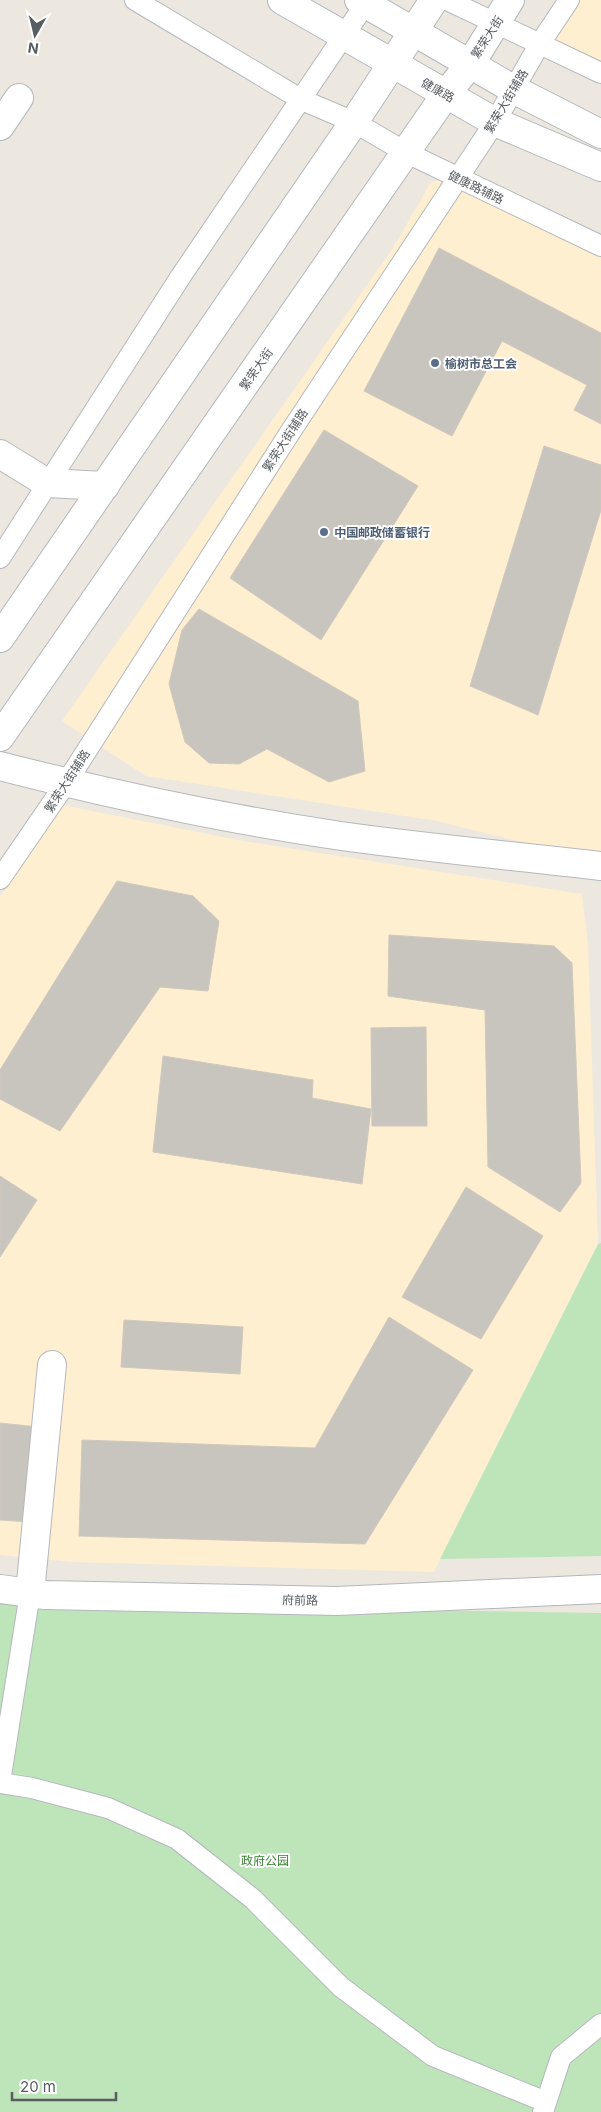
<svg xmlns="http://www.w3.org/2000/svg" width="601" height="2112" font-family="Inter,'Noto Sans SC',sans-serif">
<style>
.commercial{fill:#ffefd1}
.green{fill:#bee5ba}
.building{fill:#c8c5be;stroke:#d0c8bd}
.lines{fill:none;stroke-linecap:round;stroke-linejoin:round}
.lane-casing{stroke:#b5b8bd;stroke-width:22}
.street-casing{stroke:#b5b8bd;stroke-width:30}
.secondary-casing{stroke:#b3b7bd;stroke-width:30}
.lane{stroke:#fff;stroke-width:20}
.street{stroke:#fff;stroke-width:28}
.secondary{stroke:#fff;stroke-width:28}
.service-dot{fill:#5c6f8a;stroke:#fff;stroke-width:2}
.labels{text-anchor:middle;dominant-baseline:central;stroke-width:4;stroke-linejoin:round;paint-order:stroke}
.street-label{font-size:12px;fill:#585d61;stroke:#fff}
.service-label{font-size:12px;font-weight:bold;fill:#4e5e75;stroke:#fff;text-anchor:start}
.park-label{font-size:12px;fill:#368532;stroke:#fff}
</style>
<rect width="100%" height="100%" fill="#ece8df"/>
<g class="commercial">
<polygon points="569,0 601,0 601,73 539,45"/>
<polygon points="458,178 601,245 601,862 437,821 146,776 62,721 393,248 431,182"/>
<polygon points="62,805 243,841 582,894 588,944 598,1244 434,1572 72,1562 0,1555 0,897"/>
</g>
<g class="green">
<polygon points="601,1243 601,1556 440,1559 598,1244"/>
<polygon points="0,1603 601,1613 601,2112 0,2112"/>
</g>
<g class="building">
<polygon points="439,248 601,333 601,424 574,410 587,385 502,341 452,436 364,391"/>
<polygon points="324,430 418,486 321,640 230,578"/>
<polygon points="544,446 601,465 601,510 538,715 470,686"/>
<polygon points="199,609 358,701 365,771 329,782 267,749 239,764 209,763 185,742 169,684 182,630"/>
<polygon points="117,881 193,896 219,921 208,991 160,987 60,1131 0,1099 0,1070"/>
<polygon points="389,935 554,946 572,963 581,1183 560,1212 488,1167 485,1010 388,996"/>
<polygon points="426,1027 427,1126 372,1126 371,1028"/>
<polygon points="163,1056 313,1080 312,1098 371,1109 362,1184 153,1152"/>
<polygon points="0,1176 37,1200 0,1257"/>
<polygon points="466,1187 543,1236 481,1339 402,1297"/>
<polygon points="389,1317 473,1370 365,1544 79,1536 82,1440 315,1448"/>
<polygon points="124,1320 243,1327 240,1374 121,1367"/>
<polygon points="0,1423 38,1427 30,1522 0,1520"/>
</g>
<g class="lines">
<g class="lane-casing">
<g id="lane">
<polyline points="135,0 302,100 354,122 407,153 601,246"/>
<polyline points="447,0 601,73"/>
<polyline points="0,558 181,276 368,0"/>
<polyline points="0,879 66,783 289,434 495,122 539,45 569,0"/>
<polyline points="0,1782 30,1593"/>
<polyline points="0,1783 32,1788 108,1808 177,1839 253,1899 341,1987 433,2056 546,2102"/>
<polyline points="543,2112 561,2057 601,2024"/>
</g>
</g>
<g class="street-casing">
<g id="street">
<polyline points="0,126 19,98"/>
<polyline points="0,454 47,483 105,486"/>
<path d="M0,766C113,795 226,819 341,836C427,848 515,856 601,866"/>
<polyline points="30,1593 52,1365"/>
</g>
</g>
<g class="secondary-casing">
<g id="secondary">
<polyline points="282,0 495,122 601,167"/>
<polyline points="359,0 513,89 601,134"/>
<polyline points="0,638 354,122 434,0"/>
<polyline points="0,737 446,94 471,63 510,0"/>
<polyline points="0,1589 45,1595 337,1601 601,1589"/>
</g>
</g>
<use href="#lane" class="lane"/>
<use href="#street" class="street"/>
<use href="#secondary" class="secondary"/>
</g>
<g class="service-dot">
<circle cx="435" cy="363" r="5"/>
<circle cx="324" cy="532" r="5"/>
</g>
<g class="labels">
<g class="street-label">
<text transform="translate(487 37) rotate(-57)">繁荣大街</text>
<text transform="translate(438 90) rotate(29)">健康路</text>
<text transform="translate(506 101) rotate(-59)">繁荣大街辅路</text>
<text transform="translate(476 187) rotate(26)">健康路辅路</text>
<text transform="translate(256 369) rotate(-55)">繁荣大街</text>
<text transform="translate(285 440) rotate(-57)">繁荣大街辅路</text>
<text transform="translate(67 781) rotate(-57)">繁荣大街辅路</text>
<text transform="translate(300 1600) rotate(1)">府前路</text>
</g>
<g class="service-label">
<text x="445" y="363">榆树市总工会</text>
<text x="334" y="532">中国邮政储蓄银行</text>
</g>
<g class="park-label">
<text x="265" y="1860">政府公园</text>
</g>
</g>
<g transform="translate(35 35) rotate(188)" stroke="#ffffff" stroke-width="4" paint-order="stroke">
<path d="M0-4L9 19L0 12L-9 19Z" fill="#585d61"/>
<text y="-8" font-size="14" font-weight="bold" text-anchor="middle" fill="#585d61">N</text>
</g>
<path d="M12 2092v8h104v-8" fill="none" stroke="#585d61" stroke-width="2.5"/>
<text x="20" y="2092" font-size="15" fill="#585d61" stroke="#ffffff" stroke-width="4" paint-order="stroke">20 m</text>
</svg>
